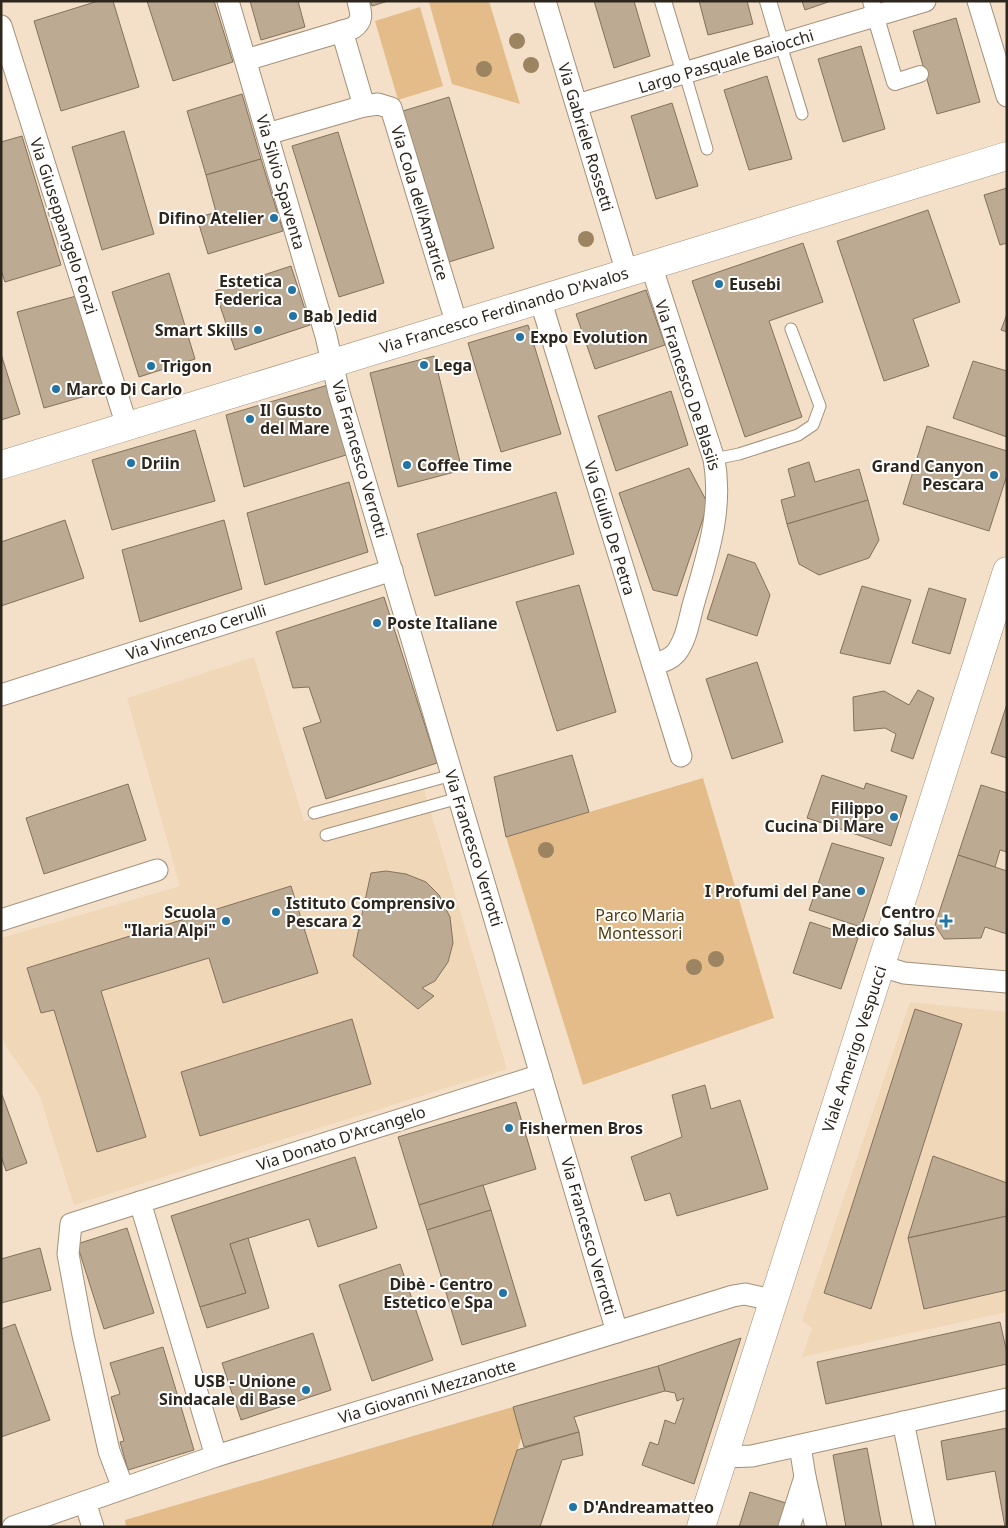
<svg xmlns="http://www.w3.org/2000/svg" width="1008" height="1528" font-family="'Noto Sans',sans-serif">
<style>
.built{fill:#f0d7b8}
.green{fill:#e3bc8a}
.building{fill:#bdaa93;stroke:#83715b}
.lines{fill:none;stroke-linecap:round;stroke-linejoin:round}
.service-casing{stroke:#a39079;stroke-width:13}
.pedestrian-casing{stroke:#a39079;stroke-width:18}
.minor-casing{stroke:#a39079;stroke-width:23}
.tertiary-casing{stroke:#a39079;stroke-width:29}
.service{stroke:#fff;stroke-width:11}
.pedestrian{stroke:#fff;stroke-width:16}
.minor{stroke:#fff;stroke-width:21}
.tertiary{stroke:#fff;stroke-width:28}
.tree{fill:#9c8460}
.poi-dot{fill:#2274a5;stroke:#fff;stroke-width:2}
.labels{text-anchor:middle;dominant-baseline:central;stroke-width:4;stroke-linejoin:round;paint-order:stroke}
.street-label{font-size:16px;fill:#2d261d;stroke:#fff}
.poi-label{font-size:16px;font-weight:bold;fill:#2d261d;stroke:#fff;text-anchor:start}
.park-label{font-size:16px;fill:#54380b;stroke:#fff}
</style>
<rect width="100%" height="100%" fill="#f4e0c8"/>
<g class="built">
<polygon points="254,657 304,821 424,789 507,1069 74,1205 39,1094 7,1048 1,1034 1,938 180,886 127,698"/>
<polygon points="910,1002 1007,1012 1007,1312 802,1357 812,1328 802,1321"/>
</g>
<g class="green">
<polygon points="489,1 520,104 452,84 429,2"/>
<polygon points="420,7 443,86 398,100 375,21"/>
<polygon points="703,778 774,1018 583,1085 506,837"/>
<polygon points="513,1407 522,1436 492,1527 126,1527 125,1520"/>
</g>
<g class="building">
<polygon points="98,1 113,1 139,87 61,111 34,21"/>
<polygon points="147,1 214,1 233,62 173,81"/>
<polygon points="250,1 298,1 305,27 261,40"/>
<polygon points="370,1 388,1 372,6"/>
<polygon points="594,1 634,1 650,56 614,68"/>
<polygon points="699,1 747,1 753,24 708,35"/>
<polygon points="802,1 831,1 805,10"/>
<polygon points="956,18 980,102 937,114 913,31"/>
<polygon points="861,46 885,129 843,142 818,59"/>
<polygon points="767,76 792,159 749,170 724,90"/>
<polygon points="242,94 261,159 206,175 187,111"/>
<polygon points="449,97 494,248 449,262 403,111"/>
<polygon points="672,103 698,186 656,199 631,116"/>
<polygon points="124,131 154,234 102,250 72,147"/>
<polygon points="338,132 384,283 339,297 292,146"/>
<polygon points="22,136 61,265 5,282 1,270 1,142"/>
<polygon points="261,159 283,231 208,254 197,218 216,212 206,175"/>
<polygon points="1007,188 1007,243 1000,245 984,195"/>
<polygon points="928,210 960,302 913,319 929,366 884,381 837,241"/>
<polygon points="803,243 823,302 769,321 802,417 745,437 692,281"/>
<polygon points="291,266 310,325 235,350 215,291"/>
<polygon points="169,273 195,359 139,377 112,292"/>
<polygon points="646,290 665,345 595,369 576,314"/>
<polygon points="80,295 107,390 44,408 17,312"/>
<polygon points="1007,314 1007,332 1001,330"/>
<polygon points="528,325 561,434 501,452 468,343"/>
<polygon points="1,354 20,414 1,420"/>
<polygon points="434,356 462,470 398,487 370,373"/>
<polygon points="973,361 1007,371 1007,437 953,418"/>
<polygon points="328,385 346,455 244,487 226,415"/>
<polygon points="671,391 688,445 616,471 598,416"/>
<polygon points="927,426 1007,451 1007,475 989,531 903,504"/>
<polygon points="195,430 215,501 112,530 92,460"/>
<polygon points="809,462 815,482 859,469 868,500 787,524 781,500 795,496 788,469"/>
<polygon points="689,468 708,504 677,596 653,590 619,493"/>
<polygon points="349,482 368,552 265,585 247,513"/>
<polygon points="556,492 574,554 435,596 417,534"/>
<polygon points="868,500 879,540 869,558 819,575 799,564 787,524"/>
<polygon points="65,520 84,578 1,606 1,542"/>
<polygon points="224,520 242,589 140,622 122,550"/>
<polygon points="728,554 755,563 770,595 757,636 707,619"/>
<polygon points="579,585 616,712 557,731 516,602"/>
<polygon points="862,586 911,600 890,664 840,653"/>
<polygon points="929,588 966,599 950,654 912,643"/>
<polygon points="384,597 437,763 326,799 303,728 321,722 309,687 293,688 276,632"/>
<polygon points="757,662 783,742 732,759 706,679"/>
<polygon points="918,690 934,698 913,759 891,751 896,734 885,728 854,731 853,697 884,691 909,705"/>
<polygon points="1007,704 1007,758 991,753"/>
<polygon points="572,755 589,812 506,837 494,777"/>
<polygon points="822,775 864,789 866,783 907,796 891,846 807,818"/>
<polygon points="128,784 146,840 44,874 26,818"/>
<polygon points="981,785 1007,793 1007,852 1000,850 995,867 958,855"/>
<polygon points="832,843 884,858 861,927 809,910"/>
<polygon points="958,855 1007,871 1007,934 985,927 981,938 944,939 935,925"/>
<polygon points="386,871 406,874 426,882 439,895 450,917 453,943 448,962 435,981 422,988 434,996 418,1009 353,956 371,873"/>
<polygon points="291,886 318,973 223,1003 209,958 101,991 146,1137 97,1152 54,1010 41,1013 27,968"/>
<polygon points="810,922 858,938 841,989 793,973"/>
<polygon points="915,1009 962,1024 871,1309 824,1293"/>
<polygon points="352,1019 371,1084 200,1136 181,1072"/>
<polygon points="705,1085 711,1109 740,1100 768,1189 677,1216 670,1193 645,1201 631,1157 682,1137 672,1095"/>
<polygon points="1,1092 27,1163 6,1171 1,1156"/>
<polygon points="516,1102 536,1169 419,1205 398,1137"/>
<polygon points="933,1156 1007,1183 1007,1216 908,1238"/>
<polygon points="355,1157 377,1228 318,1247 309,1219 230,1244 246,1293 200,1307 171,1216"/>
<polygon points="483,1185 491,1210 427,1230 419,1205"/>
<polygon points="491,1210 526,1326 462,1345 427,1230"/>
<polygon points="1007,1216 1007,1290 924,1309 908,1238"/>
<polygon points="127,1228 154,1313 104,1329 77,1244"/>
<polygon points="248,1238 269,1308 207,1328 200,1307 246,1293 230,1244"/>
<polygon points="40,1248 51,1290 1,1303 1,1259"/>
<polygon points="400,1264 433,1360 372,1381 339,1285"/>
<polygon points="1000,1322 1007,1353 1007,1364 826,1404 817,1362"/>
<polygon points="15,1324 50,1420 1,1437 1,1329"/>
<polygon points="313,1333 331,1390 241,1420 222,1363"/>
<polygon points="741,1338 694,1484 642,1465 650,1442 658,1445 665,1420 675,1424 684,1398 677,1401 675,1393 665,1391 658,1366"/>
<polygon points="163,1347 194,1450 128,1470 120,1442 124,1441 111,1397 120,1394 110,1363"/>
<polygon points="658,1366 665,1391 574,1417 579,1432 524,1447 513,1407"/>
<polygon points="1007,1428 1007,1527 1005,1527 995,1471 947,1480 941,1441"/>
<polygon points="579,1432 583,1455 562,1460 540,1527 492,1527 517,1450"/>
<polygon points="867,1448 882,1527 846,1527 833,1455"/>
<polygon points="750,1492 786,1503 779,1527 739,1527"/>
</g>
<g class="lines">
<g class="service-casing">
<g id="service">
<polyline points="781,45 802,114"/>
<polyline points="685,74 707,149"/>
<polyline points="714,459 739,454 798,435 813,425 820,406 791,329"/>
<polyline points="314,813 452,775"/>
<polyline points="326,835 459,798"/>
</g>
</g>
<g class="pedestrian-casing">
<g id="pedestrian">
<polyline points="663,1 685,74"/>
<polyline points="768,1 781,45"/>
<polyline points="871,1 895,82 920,74"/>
</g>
</g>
<g class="minor-casing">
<g id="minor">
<polyline points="228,1 326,336 339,393 617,1332"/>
<polyline points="545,1 627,273"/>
<polyline points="978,1 1007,96"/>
<polyline points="1,26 127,426"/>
<polyline points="342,31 364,106"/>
<path d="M246,60L353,28C364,20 361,13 358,1"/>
<polyline points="577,105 925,1"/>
<polyline points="267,134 364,106 378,104 391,108 457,325"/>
<path d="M651,265L714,459C723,509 708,554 694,602C689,619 687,639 676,653C670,660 661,662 653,665"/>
<polyline points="540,299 681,756"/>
<polyline points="1,695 392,570"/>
<polyline points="1,920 157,870"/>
<polyline points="881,966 904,973 1007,982"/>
<polyline points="140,1202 216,1456"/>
<polyline points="903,1422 925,1527"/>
<polyline points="723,1457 752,1456 1007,1399"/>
<polyline points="805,1477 816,1527"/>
<polyline points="123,1488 109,1451 83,1335 68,1254 71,1224 541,1075"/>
<polyline points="85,1502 93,1527"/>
<polyline points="13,1527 216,1456 733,1296 745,1294 772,1300"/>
<polyline points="789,1527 805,1477 800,1446"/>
</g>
</g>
<g class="tertiary-casing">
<g id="tertiary">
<polyline points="1,465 1007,156"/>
<polyline points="701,1527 1007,571"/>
</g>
</g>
<use href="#service" class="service"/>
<use href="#pedestrian" class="pedestrian"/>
<use href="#minor" class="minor"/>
<use href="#tertiary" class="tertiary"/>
</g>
<g class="tree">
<circle cx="517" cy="41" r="8"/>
<circle cx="531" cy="65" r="8"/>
<circle cx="484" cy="69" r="8"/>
<circle cx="586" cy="239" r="8"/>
<circle cx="546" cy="850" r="8"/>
<circle cx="716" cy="959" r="8"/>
<circle cx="694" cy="967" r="8"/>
</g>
<g class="poi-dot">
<circle cx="274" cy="218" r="5"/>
<circle cx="719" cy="284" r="5"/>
<circle cx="292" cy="290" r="5"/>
<circle cx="293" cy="316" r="5"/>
<circle cx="258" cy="330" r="5"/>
<circle cx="520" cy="337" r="5"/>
<circle cx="424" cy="365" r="5"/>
<circle cx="151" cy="366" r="5"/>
<circle cx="56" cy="389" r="5"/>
<circle cx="250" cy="419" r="5"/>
<circle cx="131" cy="463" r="5"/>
<circle cx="407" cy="465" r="5"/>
<circle cx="994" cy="475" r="5"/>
<circle cx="377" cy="623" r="5"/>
<circle cx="894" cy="817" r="5"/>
<circle cx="861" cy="891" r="5"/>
<circle cx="276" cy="912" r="5"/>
<circle cx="226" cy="921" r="5"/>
<path d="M943.5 913.5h5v5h5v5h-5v5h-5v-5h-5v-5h5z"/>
<circle cx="509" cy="1128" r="5"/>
<circle cx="503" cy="1293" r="5"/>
<circle cx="306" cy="1390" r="5"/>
<circle cx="573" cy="1507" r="5"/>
</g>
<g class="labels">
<g class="street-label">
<text transform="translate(726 61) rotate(-17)">Largo Pasquale Baiocchi</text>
<text transform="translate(586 137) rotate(73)">Via Gabriele Rossetti</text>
<text transform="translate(281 182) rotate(74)">Via Silvio Spaventa</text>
<text transform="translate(420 203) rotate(73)">Via Cola dell'Amatrice</text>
<text transform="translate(64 226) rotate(72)">Via Giuseppangelo Fonzi</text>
<text transform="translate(504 310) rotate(-17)">Via Francesco Ferdinando D'Avalos</text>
<text transform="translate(688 385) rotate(72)">Via Francesco De Blasiis</text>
<text transform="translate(360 459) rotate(74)">Via Francesco Verrotti</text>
<text transform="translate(610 528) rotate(73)">Via Giulio De Petra</text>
<text transform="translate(196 632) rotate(-18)">Via Vincenzo Cerulli</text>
<text transform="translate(474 848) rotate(73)">Via Francesco Verrotti</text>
<text transform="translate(854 1049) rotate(-72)">Viale Amerigo Vespucci</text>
<text transform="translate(341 1138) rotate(-18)">Via Donato D'Arcangelo</text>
<text transform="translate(589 1236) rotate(74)">Via Francesco Verrotti</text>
<text transform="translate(427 1391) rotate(-17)">Via Giovanni Mezzanotte</text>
</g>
<g class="poi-label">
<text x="264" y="218" text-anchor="end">Difino Atelier</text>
<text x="282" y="281" text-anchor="end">Estetica<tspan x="282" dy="18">Federica</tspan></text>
<text x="729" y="284">Eusebi</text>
<text x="303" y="316">Bab Jedid</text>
<text x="248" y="330" text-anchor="end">Smart Skills</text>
<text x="530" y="337">Expo Evolution</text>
<text x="434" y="365">Lega</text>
<text x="161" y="366">Trigon</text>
<text x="66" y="389">Marco Di Carlo</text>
<text x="260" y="410">Il Gusto<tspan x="260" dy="18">del Mare</tspan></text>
<text x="141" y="463">Driin</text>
<text x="417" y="465">Coffee Time</text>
<text x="984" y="466" text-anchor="end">Grand Canyon<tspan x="984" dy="18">Pescara</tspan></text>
<text x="387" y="623">Poste Italiane</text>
<text x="884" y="808" text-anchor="end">Filippo<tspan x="884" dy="18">Cucina Di Mare</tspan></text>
<text x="851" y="891" text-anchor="end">I Profumi del Pane</text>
<text x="286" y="903">Istituto Comprensivo<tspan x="286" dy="18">Pescara 2</tspan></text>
<text x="216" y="912" text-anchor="end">Scuola<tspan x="216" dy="18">"Ilaria Alpi"</tspan></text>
<text x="935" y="912" text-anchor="end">Centro<tspan x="935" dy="18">Medico Salus</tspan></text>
<text x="519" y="1128">Fishermen Bros</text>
<text x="493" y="1284" text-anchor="end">Dibè - Centro<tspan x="493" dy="18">Estetico e Spa</tspan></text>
<text x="296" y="1381" text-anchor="end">USB - Unione<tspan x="296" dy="18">Sindacale di Base</tspan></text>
<text x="583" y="1507">D'Andreamatteo</text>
</g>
<g class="park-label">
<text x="640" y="915">Parco Maria<tspan x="640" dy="18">Montessori</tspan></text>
</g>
</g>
<rect width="1008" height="1528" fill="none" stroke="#2d261d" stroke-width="5"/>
</svg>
